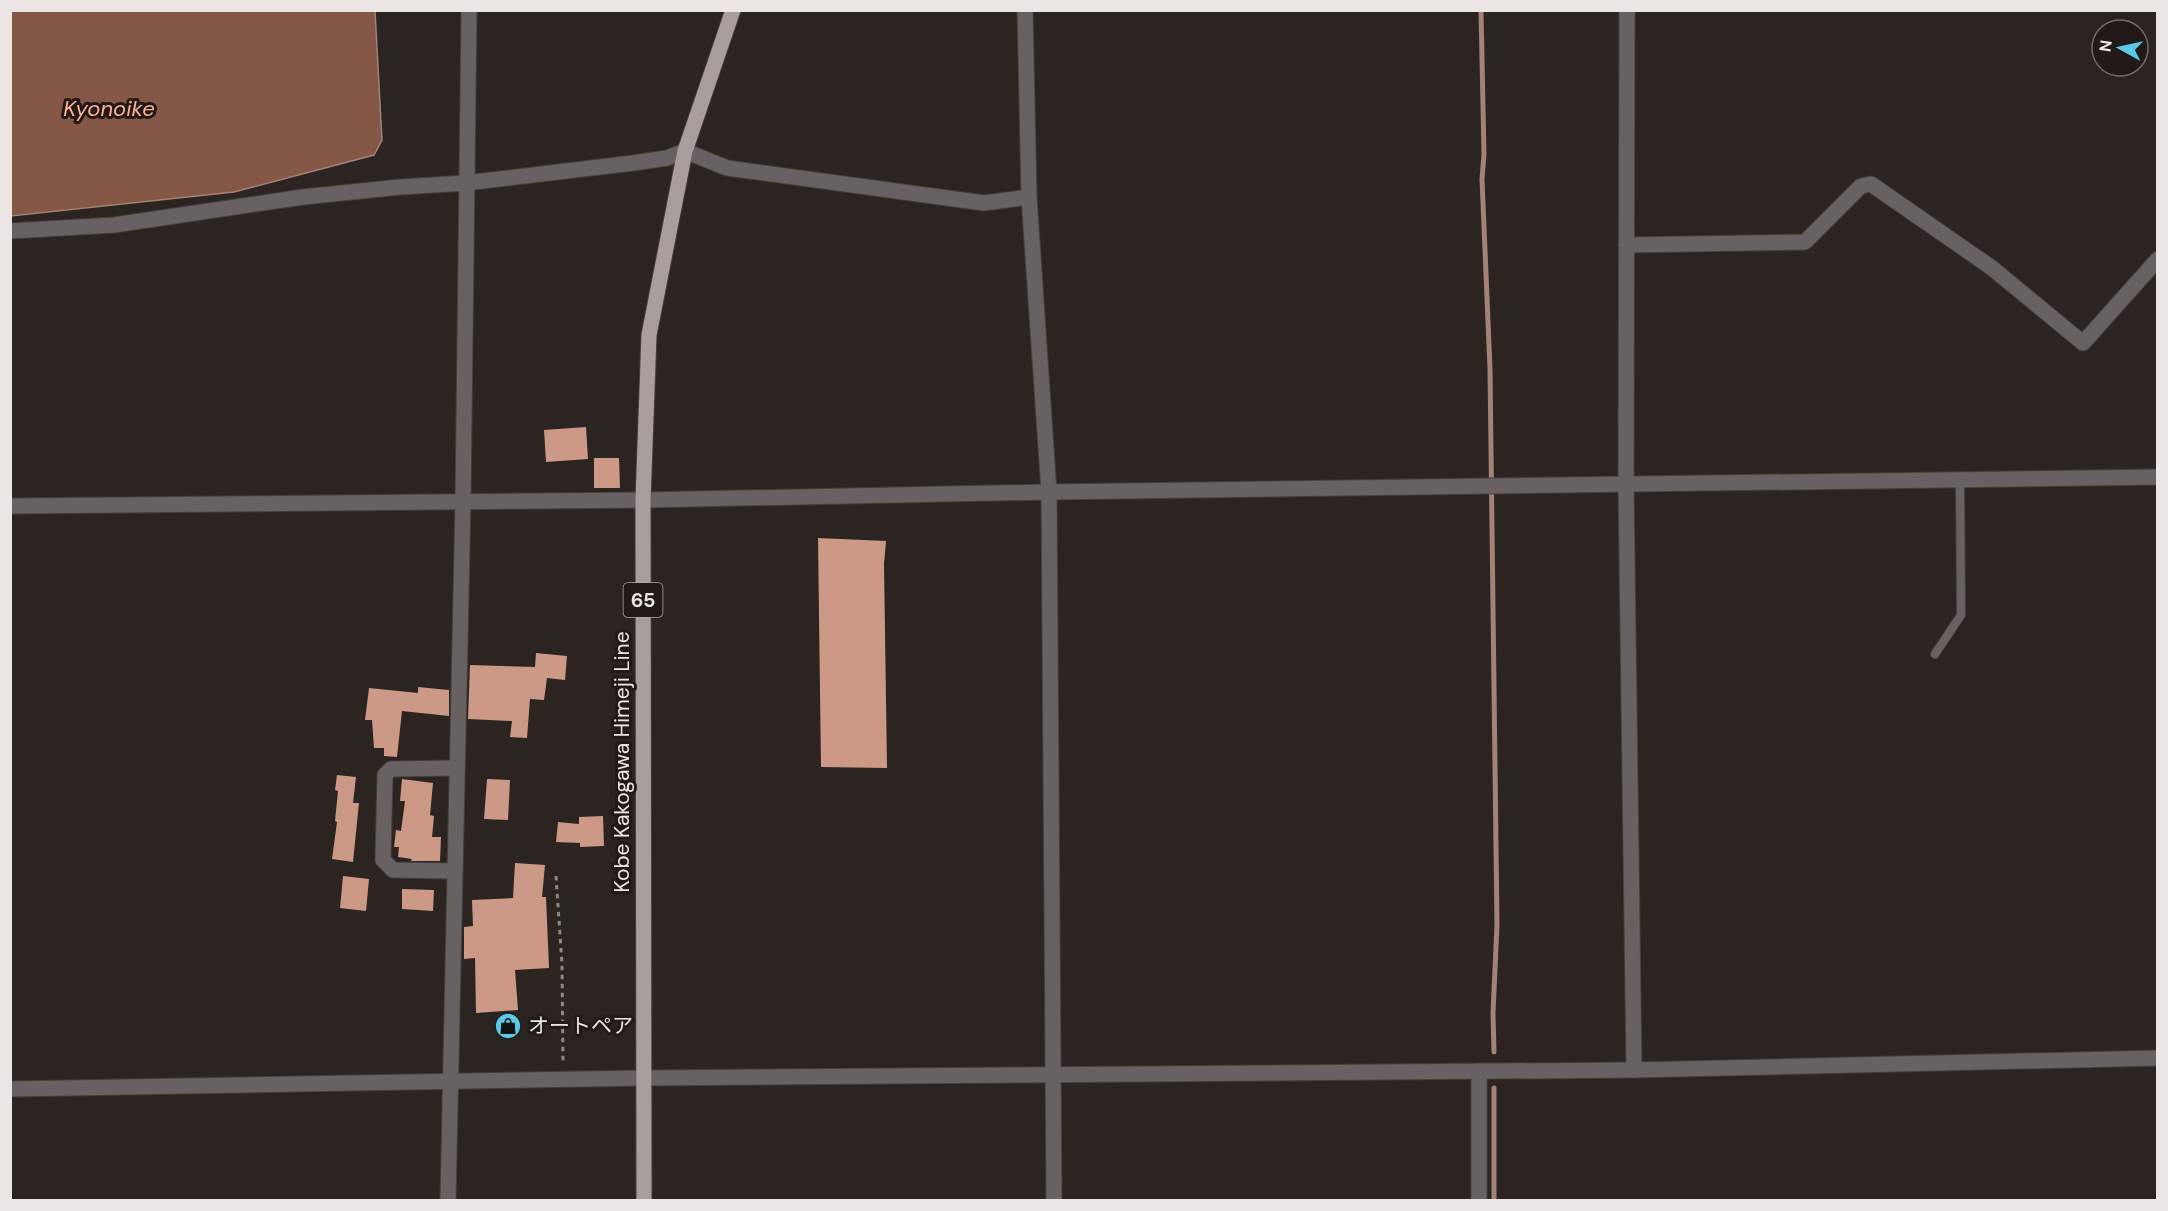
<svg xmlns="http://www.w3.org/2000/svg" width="2168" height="1211" font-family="'DM Sans','Noto Sans JP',sans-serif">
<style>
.water{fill:#855747;stroke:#a48276;stroke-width:1.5}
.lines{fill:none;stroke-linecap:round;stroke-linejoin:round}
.stream{stroke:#a48276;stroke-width:5}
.building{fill:#cc9987}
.service-casing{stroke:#473f3c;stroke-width:10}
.minor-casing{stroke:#473f3c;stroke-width:17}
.primary-casing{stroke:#473f3c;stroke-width:17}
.path{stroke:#8e8784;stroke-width:3;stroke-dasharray:4.5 4.5;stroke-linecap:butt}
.service{stroke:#676261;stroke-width:8}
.minor{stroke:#676261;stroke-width:15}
.primary{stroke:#a89f9c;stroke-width:15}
.labels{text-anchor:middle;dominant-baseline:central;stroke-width:6;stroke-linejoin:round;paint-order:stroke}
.shield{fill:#221a17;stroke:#afa8a6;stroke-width:1.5}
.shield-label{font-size:20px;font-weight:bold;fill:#ebe5e3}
.street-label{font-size:21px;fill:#ebe5e3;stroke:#221a17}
.poi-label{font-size:21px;fill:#ebe5e3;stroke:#221a17;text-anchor:start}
.water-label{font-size:22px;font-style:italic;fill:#fdb196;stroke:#221a17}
</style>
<rect width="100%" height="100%" fill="#2c2421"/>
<polygon class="water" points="10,11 375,11 382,140 374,155 234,192 11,216"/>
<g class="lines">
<g class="stream">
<polyline points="1481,10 1484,154 1482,179 1490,369 1497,925 1493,1013 1494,1052"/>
<polyline points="1494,1088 1494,1200"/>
</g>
</g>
<g class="building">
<polygon points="586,427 588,459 546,462 544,430"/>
<polygon points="594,458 619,458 620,488 594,488"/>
<polygon points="818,538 886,541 884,564 887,768 821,767"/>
<polygon points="536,653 567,656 565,680 547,678 544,700 530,699 527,738 510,737 512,721 468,719 470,665 535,667"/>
<polygon points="418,687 449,690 449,716 402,711 397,757 384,756 384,748 374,748 372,720 365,720 369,688 418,693"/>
<polygon points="337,775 356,777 353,803 359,803 353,862 332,859 337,822 335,821 338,791 335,790"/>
<polygon points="402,779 433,783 430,815 434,816 432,837 441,837 440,861 411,861 412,859 398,857 399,847 394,847 396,830 401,831 405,801 400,801"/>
<polygon points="487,779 510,780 508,820 484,819"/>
<polygon points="603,816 604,846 580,847 580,843 556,842 558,822 579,824 579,817"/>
<polygon points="515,863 545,865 542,897 546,897 549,968 515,970 518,1010 476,1013 475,958 464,959 464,927 473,926 472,900 513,898"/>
<polygon points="343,876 369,879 366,911 340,908"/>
<polygon points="402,889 434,890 433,911 402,909"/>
</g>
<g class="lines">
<g class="service-casing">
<polyline id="service" points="1935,654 1961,615 1960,480"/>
</g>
<g class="minor-casing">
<g id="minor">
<polyline points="1025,10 1029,197 1049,492 1054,1200"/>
<polyline points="1627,10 1626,485 1634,1070"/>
<polyline points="10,231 114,225 303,197 400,187 466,183 633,163 667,158 685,151 727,168 984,203 1029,197"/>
<polyline points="1626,245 1805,242 1861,186 1871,184 1992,268 2083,343 2158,259"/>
<polyline points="10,506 643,500 1049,492 2158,477"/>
<polyline points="454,871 393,870 383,860 385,775 391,769 457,768"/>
<polyline points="1479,1071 1479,1200"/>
<polyline points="10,1089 644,1078 1634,1070 2158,1058"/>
<polyline points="448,1200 463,502 469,10"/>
</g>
</g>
<g class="primary-casing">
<polyline id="primary" points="644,1200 643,500 649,335 685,151 733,10"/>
</g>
<polyline class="path" points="556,876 562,964 563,1063"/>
<use href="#service" class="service"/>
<use href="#minor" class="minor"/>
<use href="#primary" class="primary"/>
</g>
<defs>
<g id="shop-disc" transform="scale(1.35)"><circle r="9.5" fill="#5bc8e7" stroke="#221a17"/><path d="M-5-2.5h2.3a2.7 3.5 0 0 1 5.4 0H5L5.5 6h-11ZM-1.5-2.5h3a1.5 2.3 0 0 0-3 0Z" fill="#111"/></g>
</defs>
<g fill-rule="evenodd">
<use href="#shop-disc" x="508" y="1026"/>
</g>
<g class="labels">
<rect class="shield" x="623.5" y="583" width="39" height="34" rx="4.5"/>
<g class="shield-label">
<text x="643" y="600">65</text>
</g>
<g class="street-label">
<text transform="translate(622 762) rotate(-90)">Kobe Kakogawa Himeji Line</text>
</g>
<g class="poi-label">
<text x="528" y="1026">オートペア</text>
</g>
<g class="water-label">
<text x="109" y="108">Kyonoike</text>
</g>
</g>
<rect width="2168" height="1211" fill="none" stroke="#ebe5e3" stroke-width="24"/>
<g transform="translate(2120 48) rotate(278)"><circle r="28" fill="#221a17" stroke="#726b69" stroke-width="1.5"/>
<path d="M0-4.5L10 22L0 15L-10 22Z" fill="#5bc8e7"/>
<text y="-9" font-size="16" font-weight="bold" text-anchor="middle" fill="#ebe5e3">N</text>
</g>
</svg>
